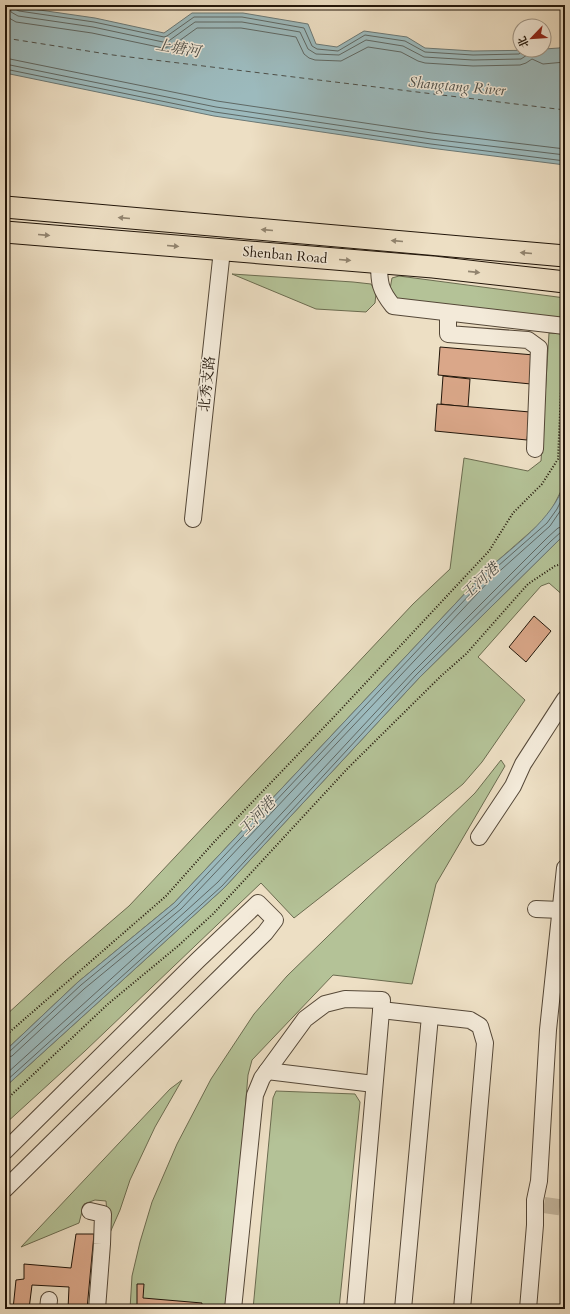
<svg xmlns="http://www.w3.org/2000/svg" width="570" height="1314" font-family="Cardo,'Noto Serif SC',serif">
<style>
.green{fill:#b4c297;stroke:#6b6c50}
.water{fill:#9cbabd;stroke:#6b7875}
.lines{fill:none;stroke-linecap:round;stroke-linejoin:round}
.shore{stroke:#5f6864;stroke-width:1}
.ferry{stroke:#4d4f49;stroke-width:1;stroke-dasharray:5 4;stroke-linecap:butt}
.building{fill:#daa789;stroke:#22160a}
.minor-tunnel{stroke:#c4b79f;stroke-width:16;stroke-dasharray:16 8;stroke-linecap:butt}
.minor-casing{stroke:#554838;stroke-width:18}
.major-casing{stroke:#22160a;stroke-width:23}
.path{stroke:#22160a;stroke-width:2;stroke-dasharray:1 2;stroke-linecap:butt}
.minor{stroke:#f3ead9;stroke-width:16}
.major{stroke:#eddfc4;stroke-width:21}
.oneway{fill:#928570}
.labels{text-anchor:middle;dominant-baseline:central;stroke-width:3;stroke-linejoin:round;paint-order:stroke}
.street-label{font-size:14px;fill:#22160a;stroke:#f3ead9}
.water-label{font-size:15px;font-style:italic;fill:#4d4f49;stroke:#f3ead9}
</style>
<rect width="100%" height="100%" fill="#eddfc4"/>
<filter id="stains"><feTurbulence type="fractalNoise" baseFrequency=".005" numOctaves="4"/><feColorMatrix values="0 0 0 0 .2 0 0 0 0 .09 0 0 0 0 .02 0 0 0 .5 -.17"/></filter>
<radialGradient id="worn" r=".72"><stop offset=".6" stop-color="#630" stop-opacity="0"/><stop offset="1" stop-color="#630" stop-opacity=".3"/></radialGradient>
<g class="green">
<polygon points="232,274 353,282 371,284 376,293 375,303 366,312 316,309"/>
<polygon points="399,276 565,298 565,320 397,300 390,289 392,278"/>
<polygon points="549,333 565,334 565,483 553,507 544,520 487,570 174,903 78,982 5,1051 5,1016 65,961 129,906 413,604 450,569 464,458 528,471 541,461"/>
<polygon points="565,534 565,597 549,583 541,586 478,657 525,700 482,762 463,784 424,816 294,918 261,883 85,1051 5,1124 5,1087 224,888 419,678"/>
<polygon points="501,760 505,766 436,884 412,984 333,975 252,1060 248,1075 228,1309 130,1309 132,1276 140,1242 152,1202 177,1144 211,1079 254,1014 287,976 475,793"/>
<polygon points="182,1080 155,1127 130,1180 120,1210 109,1235 106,1201 95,1200 84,1204 79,1223 21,1247 170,1089"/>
<polygon points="276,1091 355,1094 360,1102 339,1309 253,1309 273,1098"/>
</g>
<g class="water">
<polygon points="5,5 95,18 164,33 192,13 243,13 308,24 316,44 337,47 364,31 407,37 425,48 473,51 544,50 544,49 559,48 565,46 565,165 430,148 214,116 5,73"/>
<path d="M565,483V534L419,678L224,888L5,1087V1051L78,982L174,903L487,570C516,544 551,521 565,483Z"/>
</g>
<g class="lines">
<g class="shore">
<polyline points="10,5 11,12 18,16 93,27 163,42 170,40 195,22 242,22 300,32 308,49 316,54 339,55 366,40 403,46 424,57 473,60 521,59 527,55 529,50"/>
<polyline points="15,5 15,9 19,11 94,22 164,37 167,36 194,17 242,17 304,28 312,46 317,49 338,51 365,35 405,41 425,52 473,55 519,54 524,50"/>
<polyline points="5,13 9,18 16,22 92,33 163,48 172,46 197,28 241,28 296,37 304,54 309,58 315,60 341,61 368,47 401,52 418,61 425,63 473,66 520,65 526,63 532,59 543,64 565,62"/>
<polyline points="5,58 217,101 432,133 565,149"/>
<polyline points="5,64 216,107 431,139 565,155"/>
<polyline points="5,69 215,112 431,144 565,161"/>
<polyline points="5,1053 9,1052 81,985 177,906 490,573 547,523 557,509 565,493"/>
<polyline points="5,1058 12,1056 84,989 181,909 493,577 550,526 565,504"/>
<polyline points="5,1075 218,882 413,672 548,537 558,528 565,526"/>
<polyline points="5,1082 222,886 416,675 551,541 561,532 565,531"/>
</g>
<polyline class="ferry" points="5,38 113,55 565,110"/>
</g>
<g class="building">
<polygon points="440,347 534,355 531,384 438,375"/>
<polygon points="443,376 470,379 468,407 441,404"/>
<polygon points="437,404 530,412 527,440 435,431"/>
<polygon points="534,616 551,631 526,662 509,647"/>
<polygon points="76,1234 94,1234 87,1309 68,1309 69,1287 32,1285 29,1309 13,1309 16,1280 24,1279 24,1264 71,1268"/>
<polygon points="137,1284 144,1284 143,1298 202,1303 201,1309 137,1309"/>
</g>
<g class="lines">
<polyline class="minor-tunnel" points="544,1205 565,1208"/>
<g class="minor-casing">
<g id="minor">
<path d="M379,263C379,283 380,290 393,306L565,326"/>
<polyline points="448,313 448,334 528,340 539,348 535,449"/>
<polyline points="193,519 222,250"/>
<polyline points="479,837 513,786 523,764 565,699"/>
<polyline points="536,909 561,910"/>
<polyline points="381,1010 470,1020 480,1026 485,1043 462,1309"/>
<polyline points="267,1071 374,1084"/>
<polyline points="5,1151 198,960 258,903 275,920 265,933 5,1189"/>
<polyline points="90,1211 103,1214 102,1244 97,1309"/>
<polyline points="48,1309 49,1300"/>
<polyline points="233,1309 255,1095 262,1078 305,1019 325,1004 345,999 382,1000 355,1309"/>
<polyline points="403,1309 430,1016"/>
<polyline points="528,1309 535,1225 535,1200 539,1181 548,1030 565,868"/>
</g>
</g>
<g class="major-casing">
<g id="major">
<polyline points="5,207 565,256"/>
<polyline points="5,232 433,267 565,282"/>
</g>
</g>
<g class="path">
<polyline points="5,1036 166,896 215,841 331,720 489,551 513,513 542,484 558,459 562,366 565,338"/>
<polyline points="5,1101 108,1004 178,946 213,914 348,768 441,676 466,654 528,584 555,566 565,563"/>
</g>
<use href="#minor" class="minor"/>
<use href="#major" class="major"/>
</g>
<defs><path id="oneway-solid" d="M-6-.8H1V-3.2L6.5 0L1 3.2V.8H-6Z"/></defs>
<g class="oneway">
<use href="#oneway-solid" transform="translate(124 218) rotate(-175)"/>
<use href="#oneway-solid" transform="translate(267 230) rotate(-175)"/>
<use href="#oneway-solid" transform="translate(44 235) rotate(5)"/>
<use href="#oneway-solid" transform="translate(397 241) rotate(-175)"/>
<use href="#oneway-solid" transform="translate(173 246) rotate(5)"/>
<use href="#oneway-solid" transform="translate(526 253) rotate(-175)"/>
<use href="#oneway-solid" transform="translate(345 260) rotate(5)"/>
<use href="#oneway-solid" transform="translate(474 272) rotate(6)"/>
</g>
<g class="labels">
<g class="street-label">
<text transform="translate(285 255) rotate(5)">Shenban Road</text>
<text transform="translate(207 384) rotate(-84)">北秀支路</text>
</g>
<g class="water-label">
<text transform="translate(178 48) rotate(10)">上塘河</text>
<text transform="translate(457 86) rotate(5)">Shangtang River</text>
<text transform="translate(480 581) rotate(-43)">王河港</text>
<text transform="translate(257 816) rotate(-46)">王河港</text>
</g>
</g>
<rect width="570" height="1314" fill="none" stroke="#eddfc4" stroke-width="20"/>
<rect x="6" y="6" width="558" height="1302" fill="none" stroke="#22160a" stroke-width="2"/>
<rect x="10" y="10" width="550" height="1294" fill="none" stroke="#22160a"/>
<g transform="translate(532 38) rotate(245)"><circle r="19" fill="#f3ead9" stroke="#9f9586"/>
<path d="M0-3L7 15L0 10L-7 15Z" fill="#8f2418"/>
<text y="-6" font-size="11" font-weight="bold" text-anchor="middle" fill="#22160a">北</text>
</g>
<rect width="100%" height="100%" filter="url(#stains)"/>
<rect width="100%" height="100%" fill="url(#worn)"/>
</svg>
